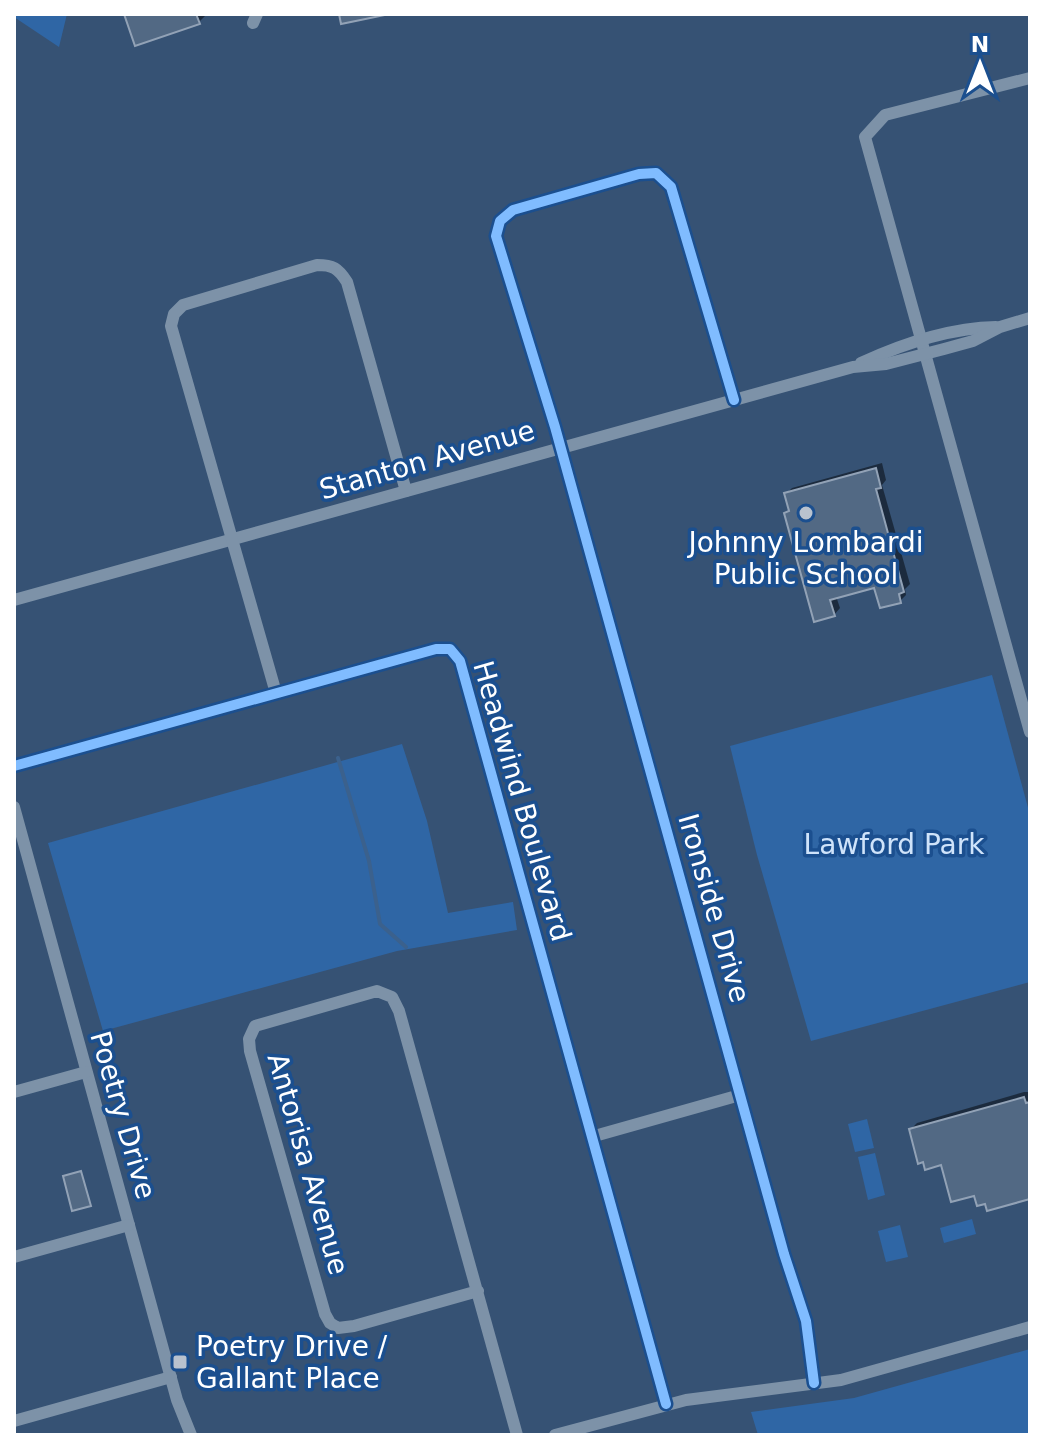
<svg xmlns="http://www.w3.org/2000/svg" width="1044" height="1449" font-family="'DejaVu Sans',sans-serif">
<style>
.green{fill:#2f66a5}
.shadow{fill:#0007}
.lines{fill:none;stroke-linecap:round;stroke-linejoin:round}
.stream{stroke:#3b618d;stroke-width:4}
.building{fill:#526984;stroke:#92a2b6;stroke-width:2}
.minor{stroke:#7d92a8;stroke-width:12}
.cycleway-casing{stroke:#1b4f8f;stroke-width:15}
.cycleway{stroke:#80bcff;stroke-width:10}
.poi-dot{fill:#b9c2ce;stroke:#1b4f8f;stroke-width:3}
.labels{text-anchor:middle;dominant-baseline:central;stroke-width:7;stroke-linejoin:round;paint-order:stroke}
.street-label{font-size:28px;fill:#fff;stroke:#1b4f8f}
.poi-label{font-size:28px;fill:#fff;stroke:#1b4f8f}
.park-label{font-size:28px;fill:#cfe3fa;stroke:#1b4f8f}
</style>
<rect width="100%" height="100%" fill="#365274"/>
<g class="green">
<polygon points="14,14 67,14 59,47 14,17"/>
<polygon points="992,675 1030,815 1030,982 811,1041 757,855 730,746"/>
<polygon points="402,744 427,821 448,913 513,902 517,930 397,951 103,1031 48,843"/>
<polygon points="867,1119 874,1148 855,1152 848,1124"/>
<polygon points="875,1153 885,1195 868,1200 858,1157"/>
<polygon points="972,1219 976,1234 944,1243 940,1228"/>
<polygon points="900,1225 908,1257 886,1262 878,1231"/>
<polygon points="1030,1349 1030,1435 758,1435 751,1412 854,1398"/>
</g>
<g class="shadow">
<polygon points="126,14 207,14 199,22"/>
<polygon points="882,463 886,480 882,485 910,584 905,589 906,595 900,601 876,586 836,596 840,608 834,615 786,513 790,509 786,494 792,488"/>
<polygon points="1024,1092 1030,1092 1030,1197 987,1201 942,1163 911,1129 917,1123"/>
</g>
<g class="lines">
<polyline class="stream" points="338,758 369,861 380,924 406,947"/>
</g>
<g class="building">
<polygon points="124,14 196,14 200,24 135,46"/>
<polygon points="339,14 385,14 385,15 341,24"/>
<polygon points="876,468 881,488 876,489 904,592 899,594 901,603 880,608 874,588 830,600 835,616 814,622 784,513 789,511 784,493"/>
<polygon points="1024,1097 1026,1103 1030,1102 1030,1199 987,1211 985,1204 977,1206 974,1196 951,1202 941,1165 925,1170 923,1162 918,1164 909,1129"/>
<polygon points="81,1171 91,1206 72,1211 63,1176"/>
</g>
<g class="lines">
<g class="minor">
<polyline points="253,23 257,14"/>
<polyline points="1030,78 885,115 865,137 1030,732"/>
<path d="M861,363C902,344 951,328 996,327"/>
<polyline points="734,400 671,187 656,173 639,174 513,210 500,221 496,236 555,427 784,1254 806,1321 814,1383"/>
<polyline points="14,600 853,367 886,364 944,349 973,341 1000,327 1030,318"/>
<path d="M276,693L171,326L174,314L183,305L317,265C333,265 338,268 347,282L406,491"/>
<polyline points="14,766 436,649 450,649 460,661 666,1404"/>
<polyline points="14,807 177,1400 191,1435"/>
<polyline points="14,1092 86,1072"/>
<polyline points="591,1137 740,1095"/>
<polyline points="14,1257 129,1225"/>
<polyline points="478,1291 354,1326 338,1328 330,1323 325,1314 250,1051 249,1039 255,1026 377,991 392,997 399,1011 517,1435"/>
<polyline points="14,1421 171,1377"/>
<polyline points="555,1435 686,1400 841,1380 1030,1327"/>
</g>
<g class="cycleway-casing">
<g id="cycleway">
<polyline points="734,400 671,187 656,173 639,174 513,210 500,221 496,236 555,427 784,1254 806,1321 814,1383"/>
<polyline points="14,766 436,649 450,649 460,661 666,1404"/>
</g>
</g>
<use href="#cycleway" class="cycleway"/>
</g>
<g class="poi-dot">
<circle cx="806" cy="513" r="8"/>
<rect x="172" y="1354" width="16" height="16" rx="4"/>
</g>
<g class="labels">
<g class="street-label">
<text transform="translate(427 460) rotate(-16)">Stanton Avenue</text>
<text transform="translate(522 801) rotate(74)">Headwind Boulevard</text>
<text transform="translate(714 908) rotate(74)">Ironside Drive</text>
<text transform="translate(123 1115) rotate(74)">Poetry Drive</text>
<text transform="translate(308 1164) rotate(74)">Antorisa Avenue</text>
</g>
<g class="poi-label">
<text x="806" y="542">Johnny Lombardi<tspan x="806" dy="32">Public School</tspan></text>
<text x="196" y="1346" text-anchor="start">Poetry Drive /<tspan x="196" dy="32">Gallant Place</tspan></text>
</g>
<g class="park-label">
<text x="894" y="844">Lawford Park</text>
</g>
</g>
<rect width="1044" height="1449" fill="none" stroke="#ffffff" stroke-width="32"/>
<g transform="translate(980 64)" stroke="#1b4f8f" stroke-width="6" paint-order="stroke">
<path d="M0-6L14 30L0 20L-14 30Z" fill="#ffffff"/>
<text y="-12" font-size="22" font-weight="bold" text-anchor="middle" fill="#ffffff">N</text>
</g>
</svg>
